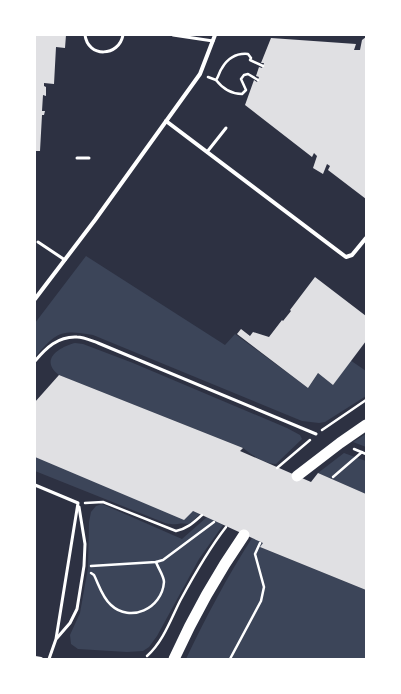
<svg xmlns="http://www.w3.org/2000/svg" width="401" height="694" font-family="Literata,serif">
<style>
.green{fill:#3c4559}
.building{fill:#e0e0e3}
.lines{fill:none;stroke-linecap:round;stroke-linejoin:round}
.path{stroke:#fff;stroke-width:2.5}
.service{stroke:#fff;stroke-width:3}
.minor{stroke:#fff;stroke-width:4}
.trunk{stroke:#fff;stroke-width:11}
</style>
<rect width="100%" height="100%" fill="#2d3142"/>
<g class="green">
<path d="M86,256L225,345L235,334L308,388L318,373L333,385L350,360L366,371V396L325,422L319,423L302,421L93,335C60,329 56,333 35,357V323Z"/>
<path d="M75,343L83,344L133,363L287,428L300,435L302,439L279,461L276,464C263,463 252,455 243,448L59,375C39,360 59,347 75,343Z"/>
<polygon points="366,434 366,447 353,442"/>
<polygon points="344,453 366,461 366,494 318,473"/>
<path d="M35,457L193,511L200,514L189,524C179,522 175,526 165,523L35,471Z"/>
<polygon points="102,504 182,539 207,517 223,525 199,559 157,636 149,647 143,651 127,652 78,649 71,644 70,635 80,613 88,568 89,522 91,512 96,506"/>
<path d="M252,538L263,543L260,547L366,590V659H186C206,617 227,577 252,538Z"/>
</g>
<g class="building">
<polygon points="35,35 66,35 65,48 56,47 54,84 44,83 44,86 46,87 46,96 43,95 42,111 45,111 44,115 42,115 40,151 35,151"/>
<polygon points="366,37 366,199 328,170 330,166 327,164 323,174 313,168 317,156 314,153 312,157 245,105 254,80 257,82 259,77 256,76 259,67 262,68 263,66 264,63 261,63 271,38 356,44 354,50 360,50 362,40"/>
<polygon points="315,277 366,316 366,341 333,385 318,373 308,388 237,334 241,329 250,336 253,332 269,337 282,320 283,321 291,311 290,310"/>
<polygon points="59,375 243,448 240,451 311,482 318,473 366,494 366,590 260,547 263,543 193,511 184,520 35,457 35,402"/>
</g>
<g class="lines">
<g class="path">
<path d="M208,77L216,80C219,76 219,72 222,68C228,58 237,53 248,54L251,58L250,60L263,66"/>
<path d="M216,80C223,89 231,94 242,94L246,90L241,79L244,75L248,74L258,80"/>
<polyline points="322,430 366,400"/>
<polyline points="354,449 366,454"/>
<polyline points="277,468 310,440"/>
<polyline points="333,477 362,452"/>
<path d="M85,503L103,502L176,531C187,529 194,522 202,515"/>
<polyline points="91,566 156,562 163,560 214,522"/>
<path d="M91,573L94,575C99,585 102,597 111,605C130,623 162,609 164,582C164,576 158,568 156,562"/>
<path d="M147,656C163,642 171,619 180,601C194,575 208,550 226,527"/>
<polyline points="230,659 261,601 264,587 255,554 260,543"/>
</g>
<g class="service">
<path d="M85,35C88,58 119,57 123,35"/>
<polyline points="173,35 213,41"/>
<polyline points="207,152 226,128"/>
<polyline points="77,158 89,158"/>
<polyline points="38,242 65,260"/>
<path d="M35,361C46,348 58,336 77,337C84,337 92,341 98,343L316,434"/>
<polyline points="35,485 78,503 56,639 49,659"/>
<polyline points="57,638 70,623 77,609 84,566 85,544 79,507"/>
</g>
<g class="minor">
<polyline points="166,121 346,257 352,255 366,238"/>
<polyline points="35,299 95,220 200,74 215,35"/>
<polyline points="35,658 41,659"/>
</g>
<g class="trunk">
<polyline points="297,476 340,443 366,425"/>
<path d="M174,659C194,615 217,574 244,535"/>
</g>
</g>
<rect width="401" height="694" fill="none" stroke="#ffffff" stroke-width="72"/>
</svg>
